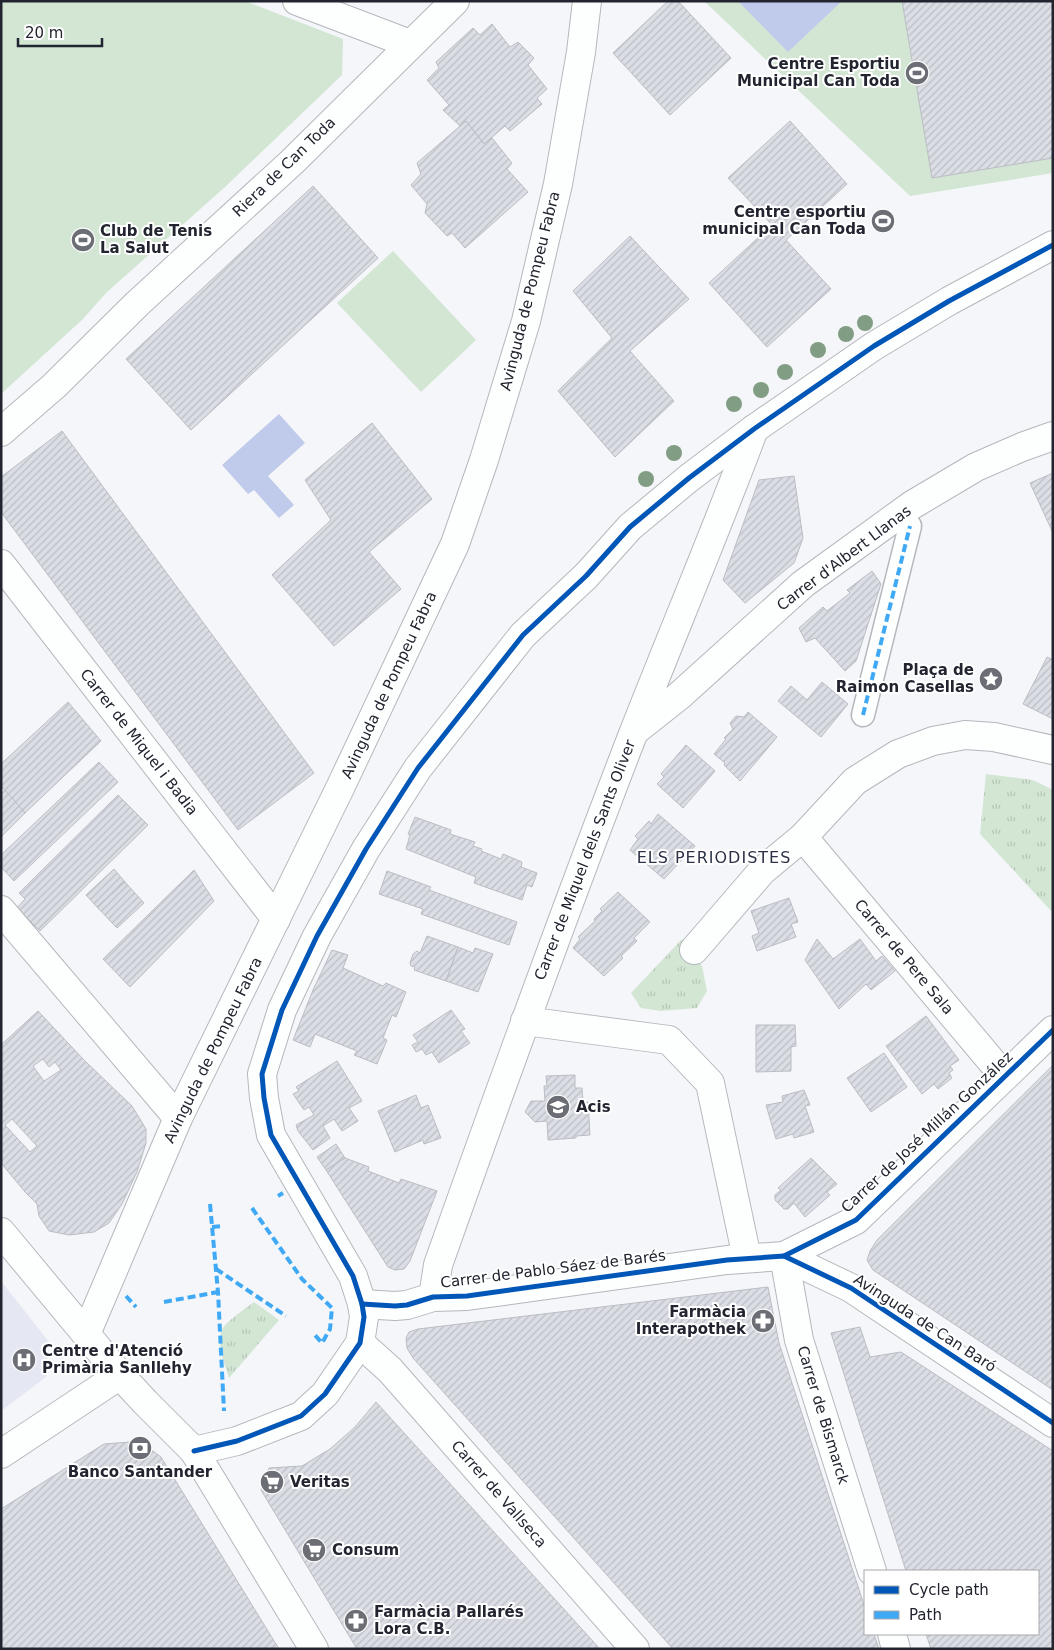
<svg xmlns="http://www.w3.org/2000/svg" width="1054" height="1650" font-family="'DejaVu Sans',sans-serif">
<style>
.built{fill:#e5e8f2}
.park{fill:url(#park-tufts)}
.garden{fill:#d3e6d4}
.water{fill:#c0caea}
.building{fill:url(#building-hatch);stroke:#bbbdc4;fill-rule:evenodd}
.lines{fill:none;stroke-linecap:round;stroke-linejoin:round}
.pedestrian-casing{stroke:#b4b7bc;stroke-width:25}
.minor-casing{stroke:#b4b7bc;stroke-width:30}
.tertiary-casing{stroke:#b4b7bc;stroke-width:30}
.pedestrian{stroke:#fdfefe;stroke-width:22}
.minor{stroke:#fdfefe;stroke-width:28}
.tertiary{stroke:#fdfefe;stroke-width:28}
.quiet{stroke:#3fa9f5;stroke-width:4;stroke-dasharray:8 4;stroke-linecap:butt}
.cycleway-casing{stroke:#fff;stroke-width:8}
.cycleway{stroke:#0057b8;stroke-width:5}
.tree{fill:#819d83}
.labels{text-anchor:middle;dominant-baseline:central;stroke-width:4;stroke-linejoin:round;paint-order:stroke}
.poi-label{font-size:15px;font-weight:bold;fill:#222530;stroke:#fff;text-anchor:start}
.street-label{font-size:15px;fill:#222530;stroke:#fff}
.neighbourhood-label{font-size:16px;letter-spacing:1px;fill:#2b3247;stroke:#fff}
</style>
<defs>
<pattern id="park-tufts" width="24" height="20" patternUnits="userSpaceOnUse" patternTransform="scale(1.25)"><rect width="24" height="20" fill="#d3e6d4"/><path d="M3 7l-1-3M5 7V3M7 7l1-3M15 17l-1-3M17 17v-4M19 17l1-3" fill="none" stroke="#b5c5b6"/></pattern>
<pattern id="building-hatch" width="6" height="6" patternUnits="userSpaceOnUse" patternTransform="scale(1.25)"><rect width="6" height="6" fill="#dcdee5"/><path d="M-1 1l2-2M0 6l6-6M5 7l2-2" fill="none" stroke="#bcbec5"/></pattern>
</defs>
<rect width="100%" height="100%" fill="#f4f6f9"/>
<polygon class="built" points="1,1281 49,1342 46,1377 1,1411"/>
<g class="park">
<polygon points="986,774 1033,780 1053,790 1053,913 980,834"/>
<polygon points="682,939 702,966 707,991 697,1008 661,1011 641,1008 631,993"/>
<path d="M254,1302L279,1320L229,1378C225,1364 215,1342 223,1328C229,1319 245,1309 254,1302Z"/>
</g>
<g class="garden">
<polygon points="1,1 245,1 343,39 342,75 225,187 106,293 83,319 1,394"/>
<polygon points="704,1 1053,1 1053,173 910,196"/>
<polygon points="393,251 476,340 421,392 337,303"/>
</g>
<g class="water">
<polygon points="738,1 842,1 788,52"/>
<polygon points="279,414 305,443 268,476 294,505 279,518 254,490 248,494 222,465"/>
</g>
<g class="building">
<polygon points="668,1 678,1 731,58 670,115 613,53"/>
<polygon points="902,1 1053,1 1053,158 932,178"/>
<polygon points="492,24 510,47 518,42 534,58 528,65 547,89 537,98 542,104 510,131 505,126 484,144 466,121 460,126 443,110 449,105 427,80 439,68 436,62 473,28 480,35"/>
<polygon points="466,121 484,144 492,138 512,163 507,169 528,192 465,248 452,233 447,236 425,213 427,204 411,185 421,174 417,163"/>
<polygon points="790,121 847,184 786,240 831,289 767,347 709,283 772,225 728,178"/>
<polygon points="313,186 378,258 191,430 126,359"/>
<polygon points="630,236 689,299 630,351 674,401 615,457 558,391 612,338 573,291"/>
<polygon points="372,423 432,499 369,552 401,589 334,646 272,575 331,520 305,480"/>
<polygon points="62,431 314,773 238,830 1,512 1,477"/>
<polygon points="1053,473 1053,533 1030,483"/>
<polygon points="794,476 803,538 794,563 745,603 723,580 759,480"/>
<polygon points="872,571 881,584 856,661 845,671 815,638 806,642 799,628 823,607 827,611 850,593 847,590"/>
<polygon points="1047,657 1053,660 1053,719 1023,704"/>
<polygon points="822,682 848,704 821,737 778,701 791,686 807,700"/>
<polygon points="68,702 101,741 25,813 1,786 1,764"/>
<polygon points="748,712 777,737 740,781 724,765 725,763 714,754 726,739 724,738 733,729 730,723 736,716 744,717"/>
<polygon points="686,745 715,771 683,808 657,784 664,777 661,774"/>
<polygon points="99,762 118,782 14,881 1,867 1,855"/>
<polygon points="5,790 25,813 1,837 1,794"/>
<polygon points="118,795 148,825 40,931 17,908 25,899 19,893"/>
<polygon points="658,814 695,846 664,879 630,850 638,839 635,836 649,821 651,824"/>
<polygon points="415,817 451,830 450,834 475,842 473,846 482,849 481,851 501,859 503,854 522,862 521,867 537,873 532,887 527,885 522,900 474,883 476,877 406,849 410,835 408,834"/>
<polygon points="114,869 125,882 97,907 86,895"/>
<polygon points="194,870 214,901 130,987 103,959"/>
<polygon points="387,871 431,887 429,890 517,922 509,945 421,914 423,909 379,894"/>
<polygon points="125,882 144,903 117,928 97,907"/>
<polygon points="618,892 650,922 634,938 637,941 621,956 623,958 604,976 573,948 580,939 578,937 595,921 594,919 602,911 600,909"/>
<polygon points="789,898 798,922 791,924 796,937 757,951 752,936 759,933 751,911"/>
<polygon points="427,936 458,947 446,981 414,970 415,967 411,966 410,963 413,954 417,951 420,953"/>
<polygon points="817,939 833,959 860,939 876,961 882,956 895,971 871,990 866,984 839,1009 805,960"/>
<polygon points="458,947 473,953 475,948 493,954 478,992 446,981"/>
<polygon points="332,950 348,955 343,968 383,986 386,983 406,992 396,1017 392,1015 383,1038 387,1040 377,1064 354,1055 357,1051 315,1034 310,1047 293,1040 313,990"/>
<polygon points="451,1010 465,1029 461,1031 470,1043 439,1063 432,1052 426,1055 422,1049 416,1052 412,1045 418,1042 413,1035"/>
<path d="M38,1011L85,1061L132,1106L146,1129V1143L137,1172L122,1204L109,1223L94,1232L69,1235L49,1231L39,1216L37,1204L25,1192L1,1163V1045ZM43,1059L49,1067L55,1062L61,1070L44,1081L33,1066ZM12,1119L37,1146L30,1152L5,1125Z"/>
<polygon points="926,1016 959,1060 950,1066 953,1070 949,1073 952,1078 938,1089 934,1084 922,1094 886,1046"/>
<polygon points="756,1025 795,1025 796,1046 791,1047 791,1071 756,1072"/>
<polygon points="884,1053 907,1087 871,1112 847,1078"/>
<polygon points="337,1061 362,1101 349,1108 358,1121 342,1131 334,1119 323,1126 330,1138 313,1150 298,1131 296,1125 314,1115 309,1107 304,1110 293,1094 299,1091 296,1087"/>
<polygon points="1053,1065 1053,1390 873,1270 867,1260 870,1251 877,1240"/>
<polygon points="575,1075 575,1088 582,1088 583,1102 588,1102 590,1135 576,1136 576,1138 548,1140 547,1121 535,1122 525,1112 531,1101 545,1101 544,1086 547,1086 546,1076"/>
<polygon points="804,1090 810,1105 805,1106 814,1132 794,1138 793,1134 776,1139 766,1105 783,1102 782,1096"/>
<polygon points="416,1095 421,1108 428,1105 441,1138 424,1144 423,1140 395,1152 378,1111"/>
<polygon points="336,1144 345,1158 326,1170 317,1157"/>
<polygon points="345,1158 369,1167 368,1171 399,1183 401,1179 437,1191 410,1261 404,1269 395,1270 388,1267 326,1170"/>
<polygon points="811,1158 837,1184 827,1192 830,1195 805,1217 794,1203 788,1209 784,1209 775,1200 775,1195 781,1190 778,1188"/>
<polygon points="768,1287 779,1343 865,1608 865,1634 874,1634 879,1649 673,1649 413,1358 407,1348 406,1338 409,1332 418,1329"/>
<polygon points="860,1327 870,1357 901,1352 1053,1451 1053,1649 931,1649 926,1634 1038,1634 1038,1571 906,1571 831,1333"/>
<polygon points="376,1402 600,1649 357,1649 261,1490 269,1468 302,1466 330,1449 355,1427"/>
<polygon points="130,1442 153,1451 161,1457 279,1649 1,1649 1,1509 104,1444"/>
</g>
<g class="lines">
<g class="pedestrian-casing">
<polyline id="pedestrian" points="863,715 910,526"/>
</g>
<g class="minor-casing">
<g id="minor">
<polyline points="297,1 410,44"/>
<polyline points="1,432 54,386 138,303 292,162 455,1"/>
<polyline points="1,564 276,919"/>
<polyline points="636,730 679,696 803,584 912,505 976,467 1022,447 1053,436"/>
<polyline points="803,837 1004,1076"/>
<polyline points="1,910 178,1118"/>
<polyline points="694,950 762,871 803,837 855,781 898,754 933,741 965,735 994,737 1053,750"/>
<polyline points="525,1021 669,1040 710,1083 747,1258"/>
<polyline points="784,1256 856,1220 1053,1030"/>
<polyline points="784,1256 799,1340 872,1571"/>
<path d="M433,1297L438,1265C501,1087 565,910 633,734C673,632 716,531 754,429"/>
<polyline points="362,1304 395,1306 407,1305 433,1297 467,1296 727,1260 784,1256 851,1288 1053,1423"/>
<polyline points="86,1334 178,1118 340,788 455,544 484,460 526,321 558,184 581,52 587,1"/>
<polyline points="360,1343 390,1370 635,1649"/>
<polyline points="892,1634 896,1649"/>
</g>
</g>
<g class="tertiary-casing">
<g id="tertiary">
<polyline points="1,1232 120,1375 145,1402 194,1451 314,1649"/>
<polyline points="194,1451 237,1441 301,1416 325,1394 360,1343 364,1317 362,1304 353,1276 271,1135 264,1098 262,1074 282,1010 317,936 366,849 418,768 523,635 586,576 630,527 689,478 754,429 874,346 949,301 1053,245"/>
<polyline points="1,1454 120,1375"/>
</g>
</g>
<use href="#pedestrian" class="pedestrian"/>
<use href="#minor" class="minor"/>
<use href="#tertiary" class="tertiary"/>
<g class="quiet">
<polyline points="863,715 910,526"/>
<polyline points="278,1196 283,1193"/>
<polyline points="210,1204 218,1292 224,1411"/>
<polyline points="252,1208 302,1279 332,1308 330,1329 322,1343 314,1334"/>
<polyline points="212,1227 223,1226"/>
<polyline points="216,1269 286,1316"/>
<polyline points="126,1296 136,1307"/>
<polyline points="164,1302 218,1292"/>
</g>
<g class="cycleway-casing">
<g id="cycleway">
<polyline points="784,1256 856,1220 1053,1030"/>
<polyline points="362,1304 395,1306 407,1305 433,1297 467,1296 727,1260 784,1256 851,1288 1053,1423"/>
<polyline points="194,1451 237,1441 301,1416 325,1394 360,1343 364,1317 362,1304 353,1276 271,1135 264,1098 262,1074 282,1010 317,936 366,849 418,768 523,635 586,576 630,527 689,478 754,429 874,346 949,301 1053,245"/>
</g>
</g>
<use href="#cycleway" class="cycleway"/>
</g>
<g class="tree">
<circle cx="865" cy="323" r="8"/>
<circle cx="846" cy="334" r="8"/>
<circle cx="818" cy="350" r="8"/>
<circle cx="785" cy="372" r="8"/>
<circle cx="761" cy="390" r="8"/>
<circle cx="734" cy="404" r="8"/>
<circle cx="674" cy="453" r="8"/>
<circle cx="646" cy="479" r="8"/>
</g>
<defs>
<g id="stadium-disc" transform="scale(1.25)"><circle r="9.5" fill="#6c6e76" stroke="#fff"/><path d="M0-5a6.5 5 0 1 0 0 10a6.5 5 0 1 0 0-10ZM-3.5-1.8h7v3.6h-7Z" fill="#fff"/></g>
<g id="sight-disc" transform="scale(1.25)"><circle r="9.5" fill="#6c6e76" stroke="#fff"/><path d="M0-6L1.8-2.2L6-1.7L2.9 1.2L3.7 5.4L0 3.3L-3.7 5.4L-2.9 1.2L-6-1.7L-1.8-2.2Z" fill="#fff"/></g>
<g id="school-disc" transform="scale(1.25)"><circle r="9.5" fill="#6c6e76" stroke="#fff"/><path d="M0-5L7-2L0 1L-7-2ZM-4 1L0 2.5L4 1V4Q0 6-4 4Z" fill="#fff"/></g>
<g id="pharmacy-disc" transform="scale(1.25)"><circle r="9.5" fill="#6c6e76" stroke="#fff"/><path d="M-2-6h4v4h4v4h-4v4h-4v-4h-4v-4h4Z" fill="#fff"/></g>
<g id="hospital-disc" transform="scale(1.25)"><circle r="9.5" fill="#6c6e76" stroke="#fff"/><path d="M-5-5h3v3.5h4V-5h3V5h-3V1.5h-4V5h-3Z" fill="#fff"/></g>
<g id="bank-disc" transform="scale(1.25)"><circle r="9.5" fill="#6c6e76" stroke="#fff"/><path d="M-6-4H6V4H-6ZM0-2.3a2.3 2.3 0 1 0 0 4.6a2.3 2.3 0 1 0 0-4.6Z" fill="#fff"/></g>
<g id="supermarket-disc" transform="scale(1.25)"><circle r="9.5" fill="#6c6e76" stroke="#fff"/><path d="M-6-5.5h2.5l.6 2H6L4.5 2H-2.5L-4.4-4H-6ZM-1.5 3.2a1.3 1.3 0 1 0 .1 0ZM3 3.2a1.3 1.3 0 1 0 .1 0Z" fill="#fff"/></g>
</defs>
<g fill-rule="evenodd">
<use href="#stadium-disc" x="917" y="73"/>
<use href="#stadium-disc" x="883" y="221"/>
<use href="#stadium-disc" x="83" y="240"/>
<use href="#sight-disc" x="991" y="679"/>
<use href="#school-disc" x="558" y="1107"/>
<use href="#pharmacy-disc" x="763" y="1321"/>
<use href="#hospital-disc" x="24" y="1360"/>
<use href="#bank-disc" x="140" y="1448"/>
<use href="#supermarket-disc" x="272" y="1482"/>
<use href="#supermarket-disc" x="314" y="1550"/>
<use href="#pharmacy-disc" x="356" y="1621"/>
</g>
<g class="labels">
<g class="poi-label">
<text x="900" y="64" text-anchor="end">Centre Esportiu<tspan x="900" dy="17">Municipal Can Toda</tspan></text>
<text x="866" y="212" text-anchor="end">Centre esportiu<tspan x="866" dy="17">municipal Can Toda</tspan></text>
<text x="100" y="231">Club de Tenis<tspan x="100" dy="17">La Salut</tspan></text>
<text x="974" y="670" text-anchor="end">Plaça de<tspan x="974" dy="17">Raimon Casellas</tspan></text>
<text x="576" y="1107">Acis</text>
<text x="746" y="1312" text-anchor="end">Farmàcia<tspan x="746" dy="17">Interapothek</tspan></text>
<text x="42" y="1351">Centre d'Atenció<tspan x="42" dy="17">Primària Sanllehy</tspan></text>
<text x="140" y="1472" text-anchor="middle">Banco Santander</text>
<text x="290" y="1482">Veritas</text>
<text x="332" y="1550">Consum</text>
<text x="374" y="1612">Farmàcia Pallarés<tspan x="374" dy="17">Lora C.B.</tspan></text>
</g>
<g class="street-label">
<text transform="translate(284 167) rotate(-44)">Riera de Can Toda</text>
<text transform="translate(530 291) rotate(-76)">Avinguda de Pompeu Fabra</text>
<text transform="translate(844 558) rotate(-37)">Carrer d'Albert Llanas</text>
<text transform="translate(389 685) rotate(-65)">Avinguda de Pompeu Fabra</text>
<text transform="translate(139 742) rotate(52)">Carrer de Miquel i Badia</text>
<text transform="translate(585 860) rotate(-69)">Carrer de Miquel dels Sants Oliver</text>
<text transform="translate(904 957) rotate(50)">Carrer de Pere Sala</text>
<text transform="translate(213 1050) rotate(-64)">Avinguda de Pompeu Fabra</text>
<text transform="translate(927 1132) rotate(-43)">Carrer de José Millán González</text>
<text transform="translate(553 1269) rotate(-7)">Carrer de Pablo Sáez de Barés</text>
<text transform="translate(925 1323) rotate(33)">Avinguda de Can Baró</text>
<text transform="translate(823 1415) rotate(73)">Carrer de Bismarck</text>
<text transform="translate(499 1494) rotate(49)">Carrer de Vallseca</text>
</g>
<g class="neighbourhood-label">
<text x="714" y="857">ELS PERIODISTES</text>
</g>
</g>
<rect width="1054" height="1650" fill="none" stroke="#222530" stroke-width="5"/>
<rect x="864" y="1570" width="175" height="65" fill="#ffffff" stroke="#a7a8ac"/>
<rect x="874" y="1586" width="25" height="8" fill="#0057b8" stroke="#a7a8ac"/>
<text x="909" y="1595" font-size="15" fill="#222530">Cycle path</text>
<rect x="874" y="1611" width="25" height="8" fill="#3fa9f5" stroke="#a7a8ac"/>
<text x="909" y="1620" font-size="15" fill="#222530">Path</text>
<path d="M18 38v8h84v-8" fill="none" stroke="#222530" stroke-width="2.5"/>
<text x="25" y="38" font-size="15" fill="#222530" stroke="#ffffff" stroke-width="4" paint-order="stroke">20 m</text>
</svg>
